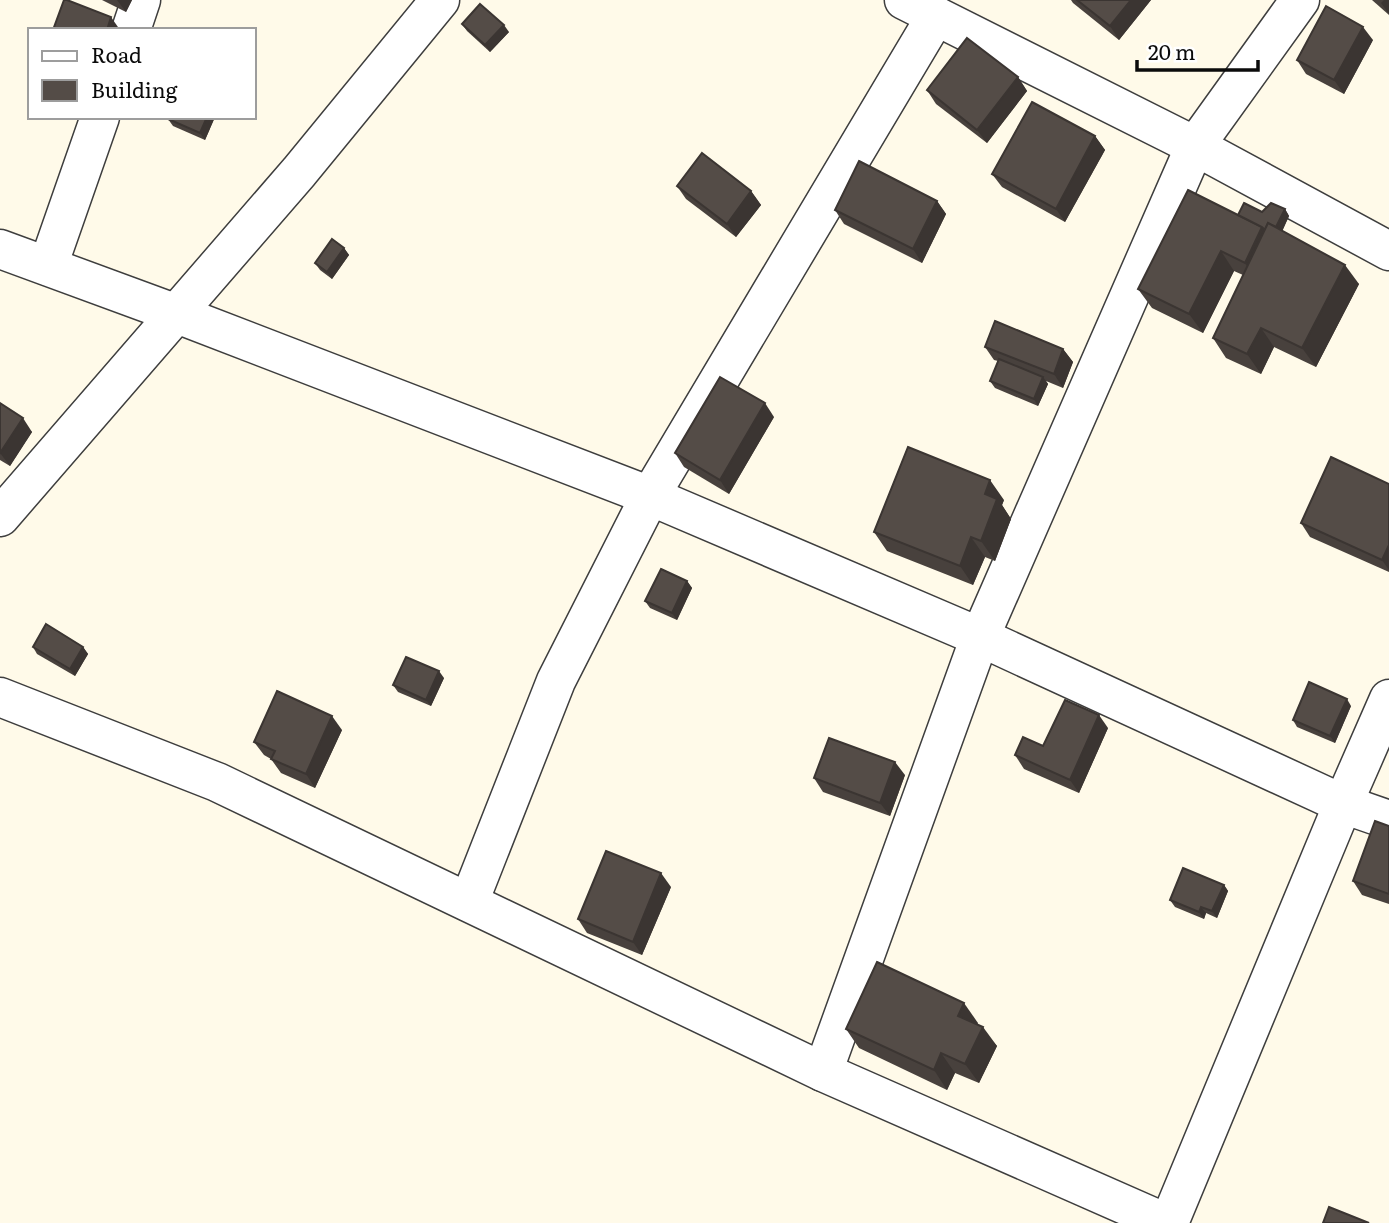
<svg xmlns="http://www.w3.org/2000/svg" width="1389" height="1223" font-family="Literata,serif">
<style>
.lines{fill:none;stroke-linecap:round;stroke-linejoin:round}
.minor-casing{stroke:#3e3e3e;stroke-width:41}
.minor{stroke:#fff;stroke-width:38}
.wall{fill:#48413d}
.shaded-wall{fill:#3b3532}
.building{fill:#544c47;stroke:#3b3532;stroke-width:2}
</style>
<rect width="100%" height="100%" fill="#fffae9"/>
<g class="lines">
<g class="minor-casing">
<g id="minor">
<polyline points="904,0 1195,146 1389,251"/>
<polyline points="131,30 141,0"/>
<polyline points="0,249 177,314 650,496 980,637 1343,804 1389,820"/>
<polyline points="48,266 100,117"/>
<polyline points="0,517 299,172 440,0"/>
<polyline points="0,697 217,782 823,1072 1166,1223"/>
<polyline points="469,902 556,681 650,496 936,16"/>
<polyline points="823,1072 980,637 1195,146 1300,0"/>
<polyline points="1169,1223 1343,804 1389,699"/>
</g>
</g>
<use href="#minor" class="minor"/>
</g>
<g class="wall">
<polygon points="102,0 132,0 126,12"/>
<polygon points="1071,0 1151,0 1119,40 1073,3"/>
<polygon points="1372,0 1389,0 1389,15"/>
<polygon points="462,24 509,32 490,52 467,31"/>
<polygon points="1373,40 1344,94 1306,74 1297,60"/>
<polygon points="1018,77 1027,91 987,143 936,104 927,90"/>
<polygon points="215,117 205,140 173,126 168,119"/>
<polygon points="1095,136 1105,150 1065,222 1002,187 992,174"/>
<polygon points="677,186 751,191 761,205 736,237 686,199"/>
<polygon points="937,201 946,214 922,263 844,224 835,210"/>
<polygon points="1285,209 1289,216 1282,231 1359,284 1316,367 1274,347 1261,374 1226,358 1213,338 1243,275 1234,271 1203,333 1152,308 1138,289 1238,215"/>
<polygon points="344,248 349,255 332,279 320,270 315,263"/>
<polygon points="985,347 1063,349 1073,362 1063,388 1046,381 1048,384 1038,406 995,388 990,381 998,361 994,360"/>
<polygon points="0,403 32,432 10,466 0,460"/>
<polygon points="774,417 729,494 684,467 675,453"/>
<polygon points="1389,484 1389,572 1310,537 1301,523"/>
<polygon points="1004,500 1002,505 1011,519 995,561 985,557 973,585 887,551 874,532"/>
<polygon points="687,581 692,588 677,620 650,608 645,601"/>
<polygon points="33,647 83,647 88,654 75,676 37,654"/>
<polygon points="444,678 431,706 398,692 393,685"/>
<polygon points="1351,706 1335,743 1297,727 1293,720"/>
<polygon points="1108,728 1079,793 1024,769 1015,755"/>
<polygon points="342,730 315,788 281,773 271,759 264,755 254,742"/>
<polygon points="905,775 890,816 823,792 814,778"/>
<polygon points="1389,826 1389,904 1362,895 1353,881"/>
<polygon points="1224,885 1228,891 1217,918 1206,913 1204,919 1175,907 1170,900"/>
<polygon points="671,887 642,955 587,933 578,919"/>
<polygon points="978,1023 977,1024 997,1046 979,1083 955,1073 947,1090 859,1048 846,1029"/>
</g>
<g class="shaded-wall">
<polygon points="117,0 132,0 126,12"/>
<polygon points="1131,0 1151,0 1119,40 1110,26"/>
<polygon points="1384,0 1389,0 1389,14 1381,3"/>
<polygon points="111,17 120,30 107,30"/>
<polygon points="504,25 509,32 490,52 485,45"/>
<polygon points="1363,27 1373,40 1344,94 1334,80"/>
<polygon points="1018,77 1027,91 987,143 977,130"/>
<polygon points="207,117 215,117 205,140 200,133"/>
<polygon points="1095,136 1105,150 1065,222 1056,209"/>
<polygon points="751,191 761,205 736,237 727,224"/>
<polygon points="937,201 946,214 922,263 913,249"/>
<polygon points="1285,209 1289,216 1277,243 1272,236"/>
<polygon points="1262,227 1276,246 1258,283 1245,263"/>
<polygon points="344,248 349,255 332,279 327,272"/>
<polygon points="1221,251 1234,271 1203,333 1189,314"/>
<polygon points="1345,265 1359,284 1316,367 1302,348"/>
<polygon points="1261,328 1274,347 1261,374 1247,354"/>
<polygon points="1063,349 1073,362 1063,388 1054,374"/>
<polygon points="1043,377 1048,384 1038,406 1034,399"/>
<polygon points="765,403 774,417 729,494 720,480"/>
<polygon points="23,418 32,432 10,466 0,453"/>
<polygon points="990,480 1004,500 1002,505 1011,519 995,561 981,541 985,494"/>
<polygon points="971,537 985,557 973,585 960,566"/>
<polygon points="1389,545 1389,570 1382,560"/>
<polygon points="687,581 692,588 677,620 672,613"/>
<polygon points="83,647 88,654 75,676 70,669"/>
<polygon points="439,671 444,678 431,706 426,700"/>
<polygon points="1347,699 1351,706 1335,743 1330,736"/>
<polygon points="1099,715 1108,728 1079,793 1070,780"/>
<polygon points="332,716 342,730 315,788 306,774"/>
<polygon points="895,762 905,775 890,816 880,803"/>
<polygon points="661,873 671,887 642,955 633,942"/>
<polygon points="1224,885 1228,891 1217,918 1212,911"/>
<polygon points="1201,907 1206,913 1204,919 1199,912"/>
<polygon points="964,1003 978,1023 972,1035 958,1016"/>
<polygon points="983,1027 997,1046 979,1083 965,1064"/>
<polygon points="941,1053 955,1073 947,1090 934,1070"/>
</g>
<g class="building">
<polygon points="64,0 67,0 111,17 107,30 53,30"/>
<polygon points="1077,0 1131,0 1110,26"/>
<polygon points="480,4 504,25 485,45 462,24"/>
<polygon points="1326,6 1363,27 1334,80 1297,60"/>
<polygon points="967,38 1018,77 977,130 927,90"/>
<polygon points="1032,102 1095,136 1056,209 992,174"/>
<polygon points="169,117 207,117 200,133 168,119"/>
<polygon points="702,153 751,191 727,224 677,186"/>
<polygon points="859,161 937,201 913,249 835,210"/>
<polygon points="1188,190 1262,227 1245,263 1221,251 1189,314 1138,289"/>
<polygon points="1244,203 1262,212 1271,203 1285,209 1276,227 1268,223 1265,230 1262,227 1238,215"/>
<polygon points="1268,223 1345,265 1302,348 1261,328 1247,354 1213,338"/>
<polygon points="332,239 344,248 327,272 315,263"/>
<polygon points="995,321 1063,349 1054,374 985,347"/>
<polygon points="999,359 1043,377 1034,399 990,381"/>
<polygon points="720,377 765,403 720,480 675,453"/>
<polygon points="0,403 23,418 0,453"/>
<polygon points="908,447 990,480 985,494 997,499 981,541 971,537 960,566 874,532"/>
<polygon points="1331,457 1389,484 1389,545 1382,560 1301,523"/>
<polygon points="661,569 687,581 672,613 645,601"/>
<polygon points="46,624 83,647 70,669 33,647"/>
<polygon points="406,657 439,671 426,700 393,685"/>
<polygon points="1309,682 1347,699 1330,736 1293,720"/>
<polygon points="277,691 332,716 306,774 271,759 275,751 254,742"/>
<polygon points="1065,700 1099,715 1070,780 1015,755 1023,737 1043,746"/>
<polygon points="829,738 895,762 880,803 814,778"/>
<polygon points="1375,821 1389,826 1389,894 1353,881"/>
<polygon points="606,851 661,873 633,942 578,919"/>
<polygon points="1183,868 1224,885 1212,911 1201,907 1199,912 1170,900"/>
<polygon points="877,962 964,1003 958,1016 983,1027 965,1064 941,1053 934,1070 846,1029"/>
<polygon points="1329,1207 1369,1223 1323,1223"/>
</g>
<rect x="28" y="28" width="228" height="91" fill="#ffffff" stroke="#9d9d9d" stroke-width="2"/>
<rect x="42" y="51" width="35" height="10" fill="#ffffff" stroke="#9d9d9d" stroke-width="2"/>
<text x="91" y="63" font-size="21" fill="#0b0b0b">Road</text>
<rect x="42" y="80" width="35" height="21" fill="#544c47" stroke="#9d9d9d" stroke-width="2"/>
<text x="91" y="98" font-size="21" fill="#0b0b0b">Building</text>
<path d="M1137 60v10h121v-10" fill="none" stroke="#0b0b0b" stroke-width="3.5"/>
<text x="1148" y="60" font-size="21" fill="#0b0b0b" stroke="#ffffff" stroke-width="5" paint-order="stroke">20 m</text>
</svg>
